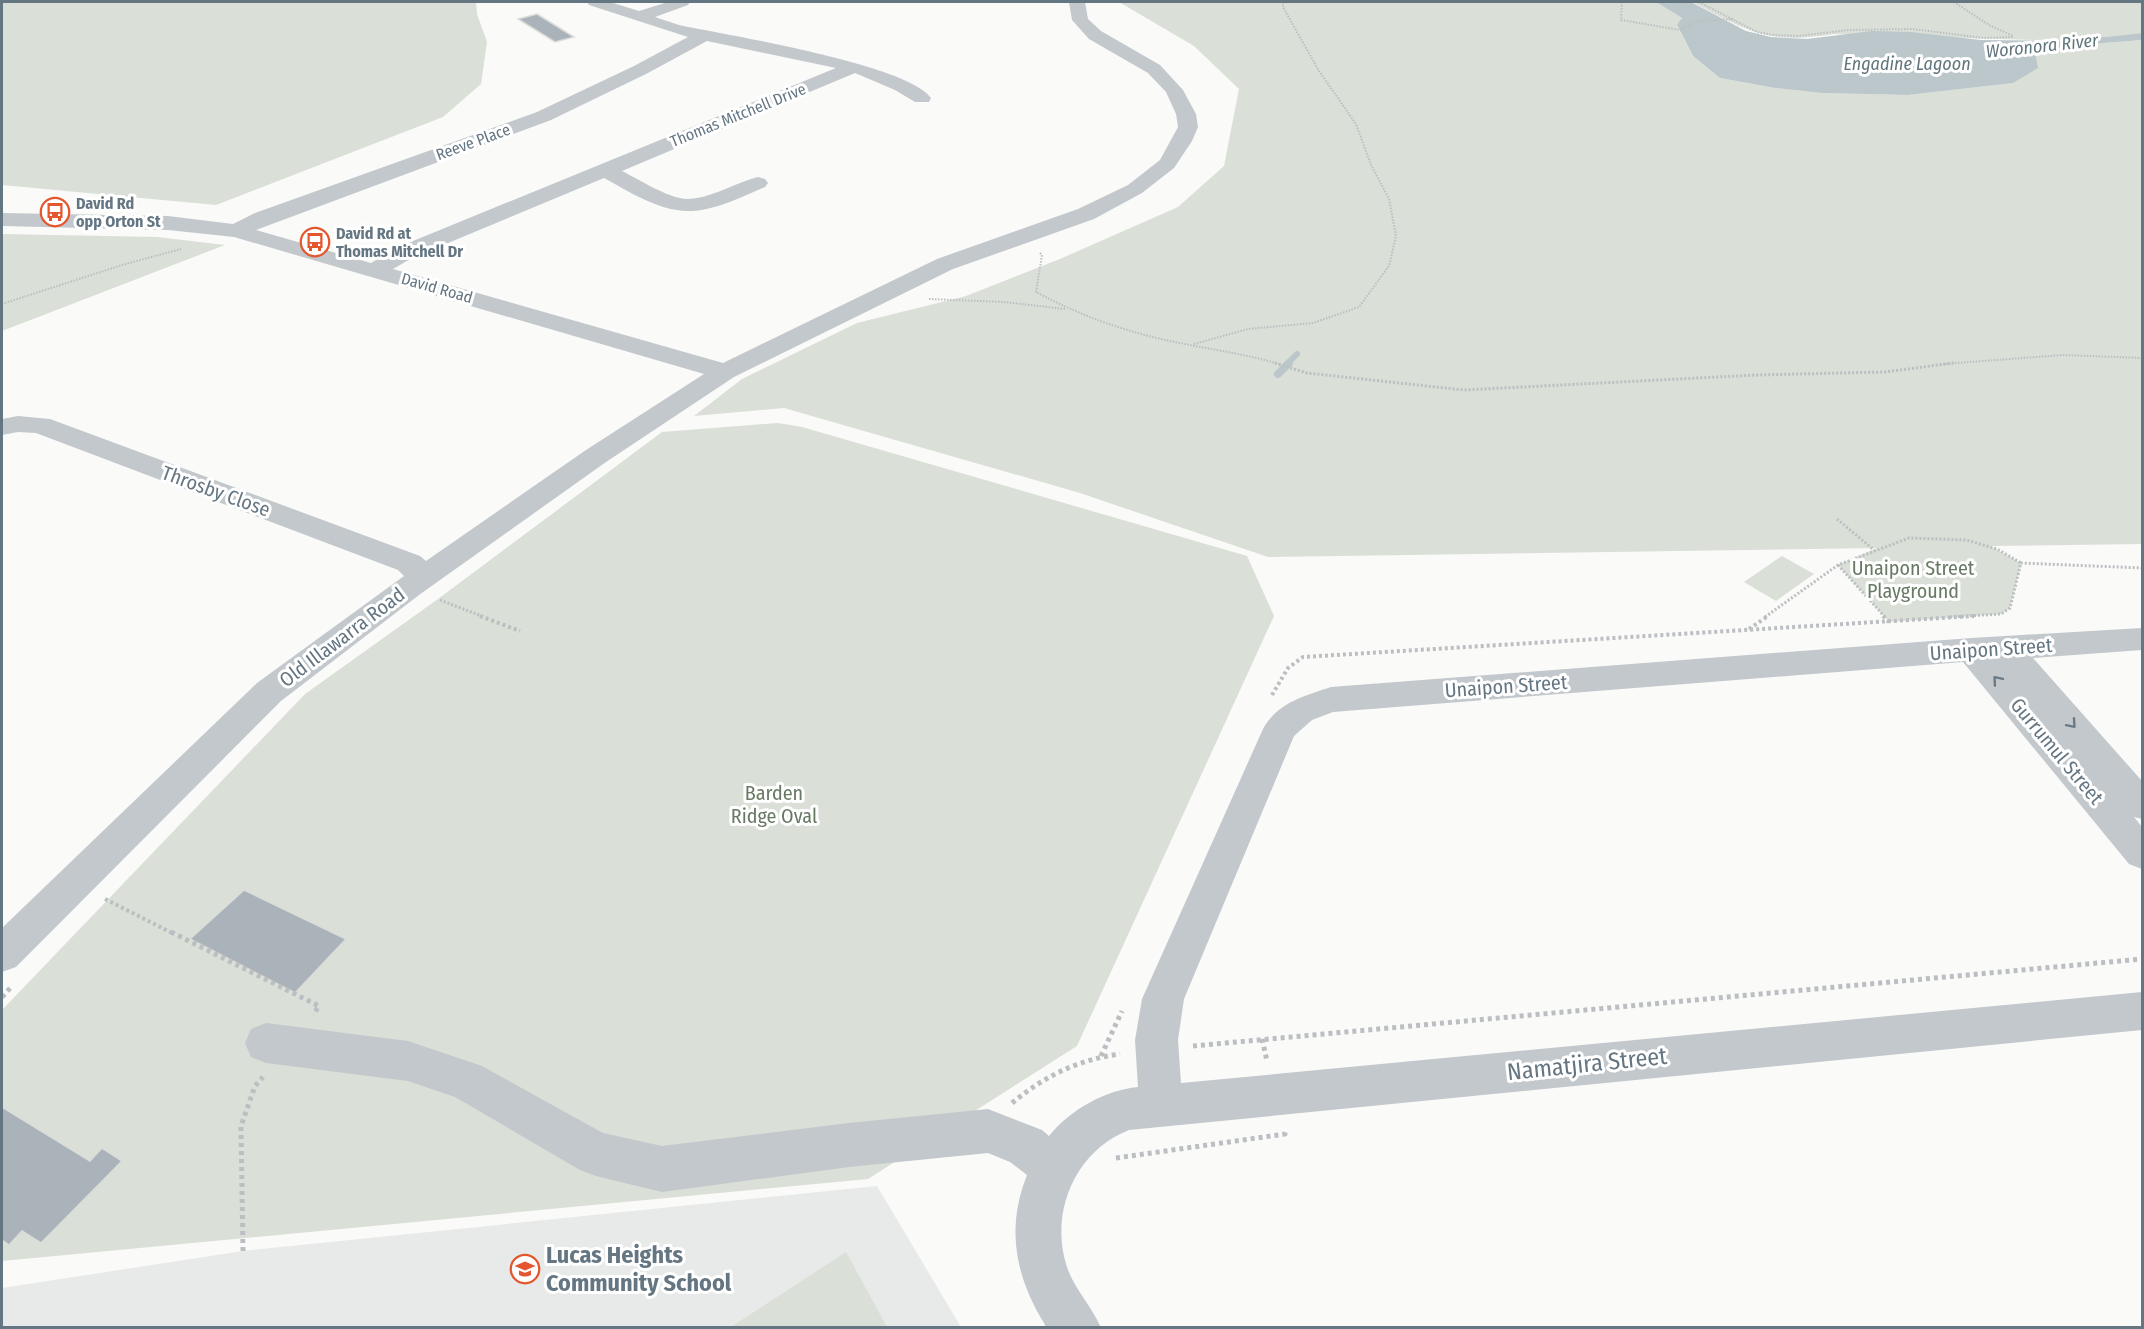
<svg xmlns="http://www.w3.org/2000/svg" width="2144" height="1329" font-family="'Fira Sans Condensed',sans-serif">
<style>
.built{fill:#e8e9e9}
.green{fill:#dadfd7}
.water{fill:#bbc7cb}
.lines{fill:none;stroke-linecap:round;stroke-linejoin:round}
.stream-far1{stroke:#bbc7cb;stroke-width:6}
.stream{stroke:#bbc7cb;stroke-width:8}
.building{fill:#aab3b9;stroke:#dcdcda;stroke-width:1.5}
.path-far3{stroke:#bbbfc2;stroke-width:2;stroke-dasharray:1.5 1.5;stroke-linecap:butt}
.path-far2{stroke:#bbbfc2;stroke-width:3;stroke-dasharray:2 2;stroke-linecap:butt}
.path-far1{stroke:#bbbfc2;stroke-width:4;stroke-dasharray:3 3;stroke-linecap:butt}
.path{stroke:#bbbfc2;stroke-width:5;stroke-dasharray:4 4;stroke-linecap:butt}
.minor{fill:#c3c8cc;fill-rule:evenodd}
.oneway{stroke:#6a7a87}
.labels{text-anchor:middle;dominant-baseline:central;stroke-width:6;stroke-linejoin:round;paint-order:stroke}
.far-street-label{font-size:16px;fill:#657683;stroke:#fff}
.far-poi-label{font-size:16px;font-weight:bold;fill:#657683;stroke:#fff;text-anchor:start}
.far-water-label{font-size:18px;font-style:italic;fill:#60757c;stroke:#fff}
.street-label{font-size:20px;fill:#657683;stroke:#fff}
.park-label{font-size:20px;fill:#687a64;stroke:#fff}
.near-street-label{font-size:24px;fill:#657683;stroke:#fff}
.near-poi-label{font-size:24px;font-weight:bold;fill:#657683;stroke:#fff;text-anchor:start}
</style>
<rect width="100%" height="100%" fill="#fafaf8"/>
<polygon class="built" points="877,1186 961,1327 2,1328 2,1288 243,1251"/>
<g class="green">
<polygon points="2,2 476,2 477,14 487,42 481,84 443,117 216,205 2,185"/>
<polygon points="1119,2 1656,2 1682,18 1677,26 1693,56 1720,78 1775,88 1821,93 1908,95 2012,83 2034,53 2065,46 2142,40 2142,544 1990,546 2021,563 2010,608 2001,614 1889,622 1838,565 1877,548 1268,557 1080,493 784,408 694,416 742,379 857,323 966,296 1060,259 1178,207 1224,166 1239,89 1194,46"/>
<path d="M1692,2H2142V33L2066,41L1834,34C1767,45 1748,31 1692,2Z"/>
<polygon points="2,234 157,237 225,245 2,331"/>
<polygon points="778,423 802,427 1247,556 1274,616 1077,1046 868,1179 2,1261 2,1010 305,694 438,599 662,432"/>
<polygon points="1782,556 1814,574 1776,601 1744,582"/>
<polygon points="846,1252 887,1327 731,1327"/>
</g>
<polygon class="water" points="1656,2 1691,2 1746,31 1771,37 1807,39 1872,31 1911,32 1981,40 2066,41 2142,33 2142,40 2065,46 2035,53 2038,68 2013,83 1908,95 1821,93 1775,88 1720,78 1693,56 1677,25 1682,18"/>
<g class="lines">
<polyline class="stream-far1" points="1287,364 1297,354"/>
<polyline class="stream" points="1278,374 1289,363"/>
</g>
<g class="building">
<polygon points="537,14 574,37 555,42 518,19"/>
<polygon points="244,890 346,939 295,993 190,939"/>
<polygon points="2,1107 90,1161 102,1148 122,1161 41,1243 22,1231 9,1245 2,1240"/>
</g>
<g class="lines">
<g class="path-far3">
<polyline points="1622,2 1621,20 1680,30 1698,21 1733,19"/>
<polyline points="1699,2 1757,32 1773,35 1798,36 1849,30 1913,29 1983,38 2013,37"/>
<polyline points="1954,2 1989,25 2013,36"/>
<path d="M1040,253L1042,255L1036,292C1073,312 1115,328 1157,338C1198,348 1239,352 1279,364"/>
<polyline points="929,299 1004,302 1065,309"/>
<polyline points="2,304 122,265 181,249"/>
<polyline points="1194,344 1248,329 1313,323 1359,307 1389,266 1396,236 1389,199 1371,165 1356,124 1319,71 1283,7 1283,2"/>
<polyline points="1943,364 2063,355 2142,358"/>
</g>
<g class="path-far2">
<polyline points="1275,363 1307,373 1464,390 1756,375 1884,372 1954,363"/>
<polyline points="1837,519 1874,550"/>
<polyline points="1838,565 1885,617"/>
<polyline points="440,600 484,617"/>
<polyline points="1765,617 1838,565 1909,538 1966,540 1997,549 2021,563"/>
<polyline points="1950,617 2001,614 2010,608 2021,563 2142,568"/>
</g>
<g class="path-far1">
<polyline points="480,616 520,631"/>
<polyline points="1883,616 1889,622"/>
<polyline points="1749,629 1768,616"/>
<polyline points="1272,695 1288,668 1303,657 1974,616"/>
<polyline points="105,899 174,934"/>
</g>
<g class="path">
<polyline points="171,932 319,1006 313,1015"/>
<polyline points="2,997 11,987"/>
<polyline points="1262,1039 1267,1061"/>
<polyline points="1193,1046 2142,959"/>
<polyline points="1101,1056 1122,1011"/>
<path d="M1012,1103C1045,1076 1077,1060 1120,1054"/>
<polyline points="1116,1158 1285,1134 1284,1130"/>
<polyline points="243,1251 241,1126 255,1086 263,1077"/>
</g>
<g class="minor">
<path d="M587,2H610L639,11L668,2H690L688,5L655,17L679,25C726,35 908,64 931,98L929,102H915L895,90L855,73L622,171C638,179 668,198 686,199C711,199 734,183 758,177L765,179L768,183L765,187C741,197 712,212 686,211C657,210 628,191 604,178L412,258L393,269L723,363L937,259L1078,209L1128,185L1160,160L1178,127L1176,114L1166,92L1148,73L1089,39L1072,20L1069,2H1085L1088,19L1101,31L1160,65L1183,90L1196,114L1198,127L1192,141L1174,168L1142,193L1094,219L953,269L734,377L606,462L419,595L281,701L16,967L2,972V928L257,683L404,576L398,570L36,433L18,432L2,435V419L18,416L50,419L420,556L426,561L586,450L704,374L234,237L168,230L2,226V213L168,216L233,224L255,213L537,112L634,66L688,37L589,5ZM707,41L836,68L396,248L371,263L256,230L551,120L646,74Z"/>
<path d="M2142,628V650L2033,658L2142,781V819L2134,817L2142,827V869L2129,864L1963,662L1333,712L1312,720L1294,736L1184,999L1178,1040L1181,1083L2142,992V1030L1129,1130C1075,1151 1049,1213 1067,1267C1074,1289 1092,1306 1101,1328H1046L1044,1323C1015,1276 1006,1227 1027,1175L1010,1162L988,1153L849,1167L662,1192L596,1176L580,1170L455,1097L408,1081L266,1063L251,1057L245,1043L251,1029L266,1023L408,1041L482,1066L603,1133L662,1146L849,1123L988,1109L1042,1130L1049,1136C1070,1110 1105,1090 1138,1087L1135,1040L1142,999L1263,729C1277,703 1304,696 1331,687L1971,638Z"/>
</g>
</g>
<defs><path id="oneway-chevron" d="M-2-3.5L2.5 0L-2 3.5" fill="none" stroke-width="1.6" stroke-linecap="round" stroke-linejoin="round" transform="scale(1.5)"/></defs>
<g class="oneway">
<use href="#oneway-chevron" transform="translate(1997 680) rotate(-130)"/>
<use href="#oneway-chevron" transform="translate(2072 724) rotate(49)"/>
</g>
<defs>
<g id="bus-ring" transform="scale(1.5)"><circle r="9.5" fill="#fff" stroke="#e4572e" stroke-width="1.5"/><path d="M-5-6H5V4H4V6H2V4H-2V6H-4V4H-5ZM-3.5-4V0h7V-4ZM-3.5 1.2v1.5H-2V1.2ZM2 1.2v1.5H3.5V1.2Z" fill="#e4572e"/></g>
<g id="school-ring" transform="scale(1.5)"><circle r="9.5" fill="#fff" stroke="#e4572e" stroke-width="1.5"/><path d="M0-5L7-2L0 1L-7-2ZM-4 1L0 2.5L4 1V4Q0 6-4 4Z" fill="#e4572e"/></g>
</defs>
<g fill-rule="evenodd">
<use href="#bus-ring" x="55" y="212"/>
<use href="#bus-ring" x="315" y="242"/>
<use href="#school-ring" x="525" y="1269"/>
</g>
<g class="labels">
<g class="far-street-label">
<text transform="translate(738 115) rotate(-22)">Thomas Mitchell Drive</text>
<text transform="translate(473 142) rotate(-20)">Reeve Place</text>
<text transform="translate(437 288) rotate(16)">David Road</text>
</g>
<g class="far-poi-label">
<text x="76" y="203">David Rd<tspan x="76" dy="18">opp Orton St</tspan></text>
<text x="336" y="233">David Rd at<tspan x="336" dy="18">Thomas Mitchell Dr</tspan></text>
</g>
<g class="far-water-label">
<text transform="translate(2042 46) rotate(-6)">Woronora River</text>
<text x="1907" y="64">Engadine Lagoon</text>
</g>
<g class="street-label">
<text transform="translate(216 491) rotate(20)">Throsby Close</text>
<text transform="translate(342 637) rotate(-37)">Old Illawarra Road</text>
<text transform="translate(1991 649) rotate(-4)">Unaipon Street</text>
<text transform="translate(1506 686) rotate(-4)">Unaipon Street</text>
<text transform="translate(2057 751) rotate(50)">Gurrumul Street</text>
</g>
<g class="park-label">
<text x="1913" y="568">Unaipon Street<tspan x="1913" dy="23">Playground</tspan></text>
<text x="774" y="793">Barden<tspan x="774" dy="23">Ridge Oval</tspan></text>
</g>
<g class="near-street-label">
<text transform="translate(1587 1064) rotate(-6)">Namatjira Street</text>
</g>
<g class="near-poi-label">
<text x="546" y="1255">Lucas Heights<tspan x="546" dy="28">Community School</tspan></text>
</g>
</g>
<rect width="2144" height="1329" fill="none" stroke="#657683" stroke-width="6"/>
</svg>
